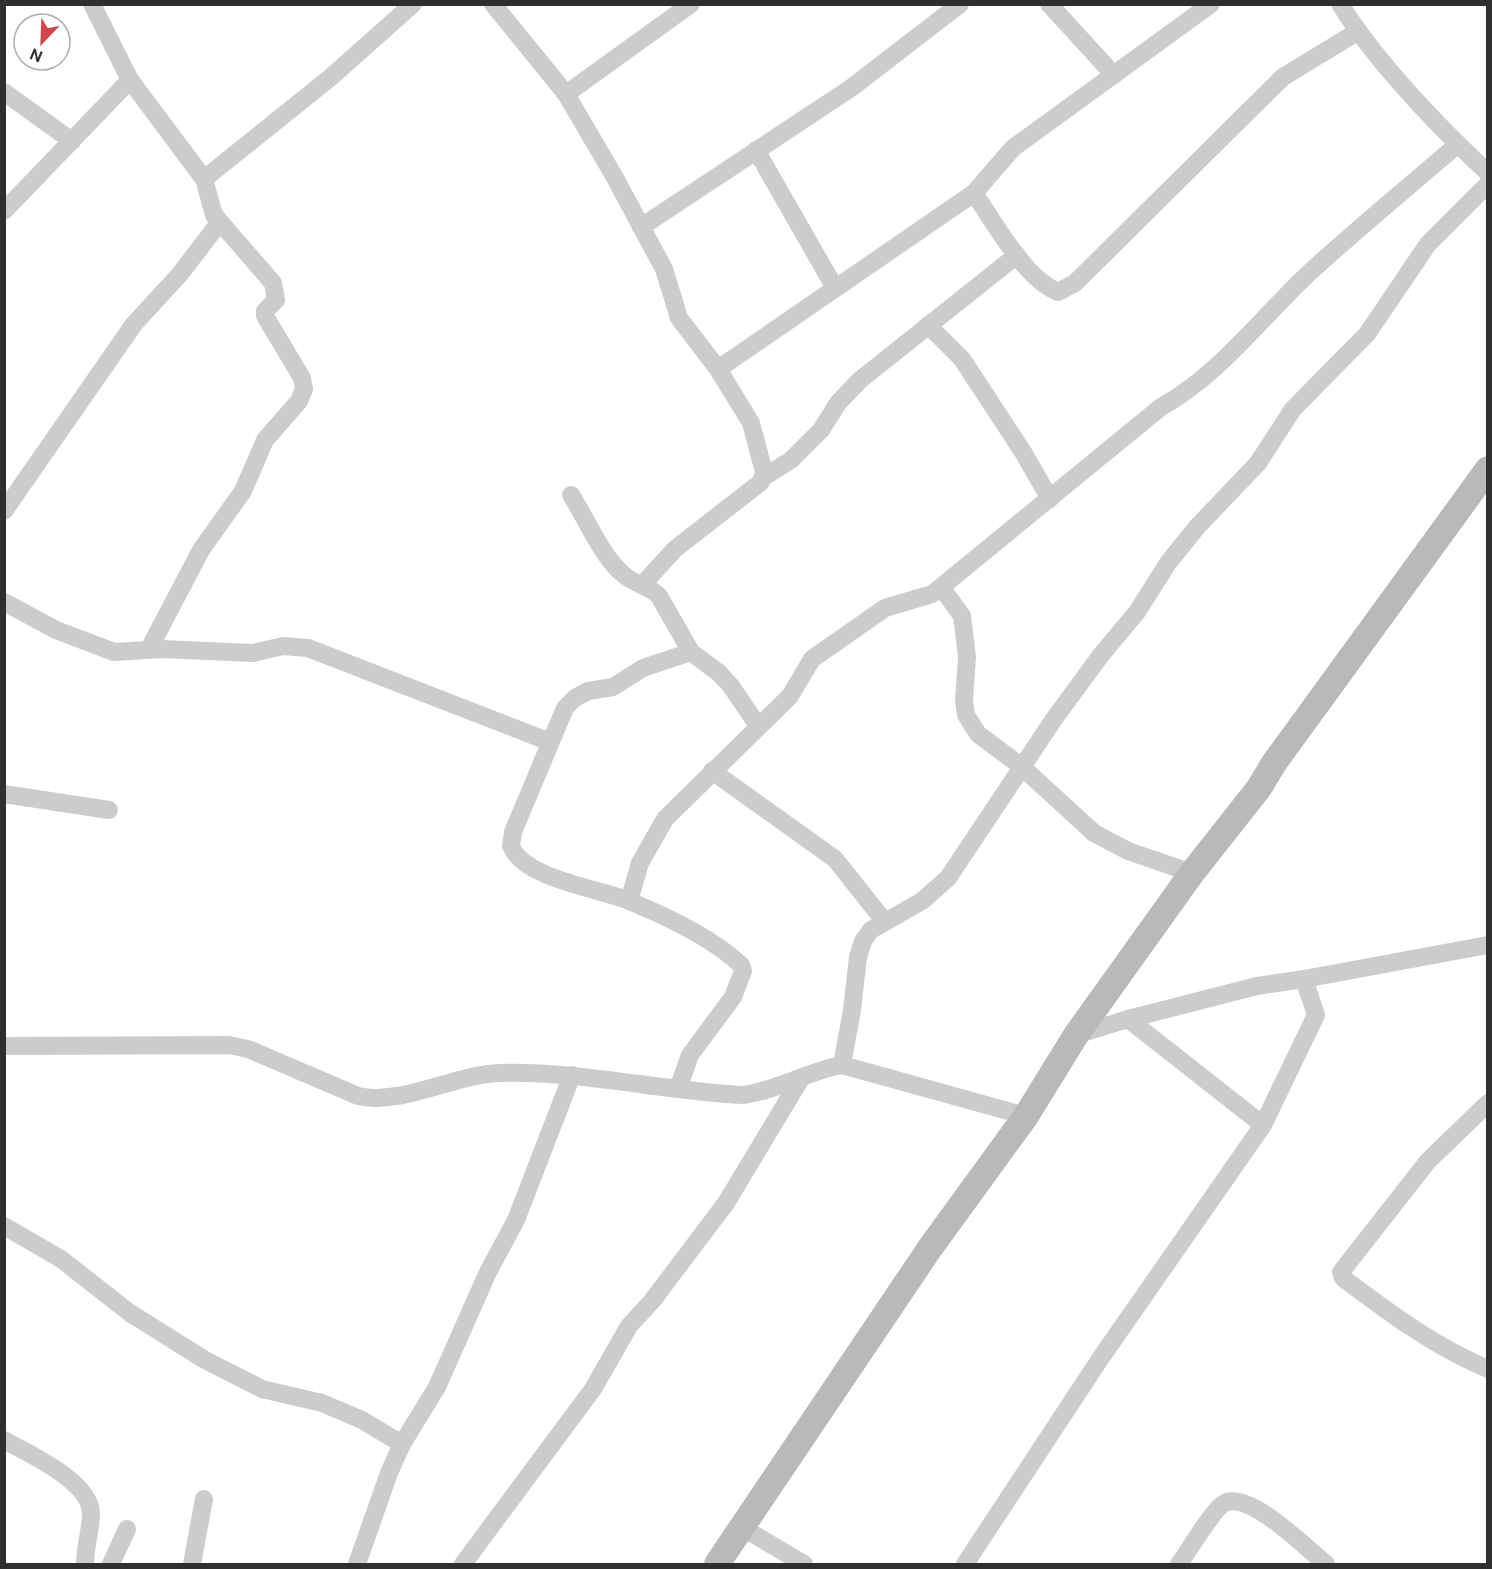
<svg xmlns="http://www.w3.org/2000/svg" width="1492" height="1569" font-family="'DM Sans',sans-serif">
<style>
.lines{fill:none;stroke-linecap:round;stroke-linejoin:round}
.street{stroke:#ccc;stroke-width:18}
.secondary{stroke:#b9b9b9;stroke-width:26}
</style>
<rect width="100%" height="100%" fill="#fff"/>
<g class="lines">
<g class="street">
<polyline points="92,4 130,80 204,179 214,215 273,283 276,300 265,311 265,316 302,378 304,389 299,401 265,440 243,491 201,550 149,649"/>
<polyline points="493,4 566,94 614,176 664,269 679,318 718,369 751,423 764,472 761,482 675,549 643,584"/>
<polyline points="1049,4 1114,75"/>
<path d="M1340,4C1377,63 1437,125 1488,173"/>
<polyline points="4,92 72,141"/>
<polyline points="566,94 691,4"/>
<polyline points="756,150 835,288"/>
<polyline points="204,179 331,77 413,4"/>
<path d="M974,193C995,223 1024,278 1058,292L1075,283L1283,77L1357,32"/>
<polyline points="4,211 130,80"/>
<polyline points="641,227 851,88 960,4"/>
<polyline points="928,325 962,359 1023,452 1050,499"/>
<polyline points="718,369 974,193 1013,148 1211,4"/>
<polyline points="764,477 791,460 821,430 838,403 860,380 1017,255"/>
<path d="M571,495C586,518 602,557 623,574C633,584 648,585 659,596L691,652L719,673L731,686L758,726"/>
<polyline points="4,511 134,324 180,274 219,223"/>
<path d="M941,587L1161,407C1219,375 1261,318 1309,273C1357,229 1408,187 1457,145"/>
<polyline points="4,602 56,630 114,652 162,649 253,653 283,646 308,648 550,742"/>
<polyline points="712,771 835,859 885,922"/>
<polyline points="4,794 109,810"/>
<polyline points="629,901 640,863 665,819 790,696 812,659 885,608 932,594 941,587 962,616 967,657 964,701 966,715 978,734 1022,767 1094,833 1128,851 1192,873"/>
<polyline points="1304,979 1488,945"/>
<polyline points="1076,1035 1128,1019 1263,1125"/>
<path d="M4,1046L229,1045L248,1049L358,1096C402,1106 454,1074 501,1073C582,1071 662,1091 743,1095C779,1090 808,1071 842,1065L1026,1116"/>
<polyline points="842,1065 852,1010 858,957 863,941 871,930 922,901 948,878 1054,719 1101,655 1137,612 1168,563 1197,527 1258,463 1293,409 1367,334 1428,244 1488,184"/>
<path d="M678,1089L690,1055L733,997L743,971L741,965C711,937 666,916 629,901C598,888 524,879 511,846L513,832L565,708L575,698L588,691L613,687L643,668L691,652"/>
<path d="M1488,1103L1428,1161L1341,1272L1343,1278C1388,1312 1435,1347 1488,1369"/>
<polyline points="4,1226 61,1259 130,1313 205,1360 262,1389 322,1403 362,1420 402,1444"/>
<path d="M4,1440C29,1454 90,1481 91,1513C91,1530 85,1547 85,1564"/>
<polyline points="743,1528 804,1564"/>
<polyline points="111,1564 127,1529"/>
<polyline points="192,1564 204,1499"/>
<polyline points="357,1564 389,1473 402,1444 437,1387 488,1272 516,1220 572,1075"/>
<polyline points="463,1564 593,1389 629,1326 652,1301 726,1203 800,1080"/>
<polyline points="965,1564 1100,1359 1263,1125 1316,1015 1304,979 1257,986 1128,1019"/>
<path d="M1179,1564C1188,1552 1212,1511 1223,1504C1247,1488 1306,1548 1326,1564"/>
</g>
<polyline class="secondary" points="717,1564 930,1248 1026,1116 1076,1035 1192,873 1259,788 1274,763 1488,469"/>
</g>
<rect width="1492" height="1569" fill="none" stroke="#2f2f2f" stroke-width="12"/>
<g transform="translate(42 42) rotate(203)"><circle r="28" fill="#ffffff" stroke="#acacac" stroke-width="1.5"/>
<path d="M0-4.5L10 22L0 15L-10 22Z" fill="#d1474d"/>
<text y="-9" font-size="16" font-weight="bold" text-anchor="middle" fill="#2f2f2f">N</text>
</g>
</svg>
